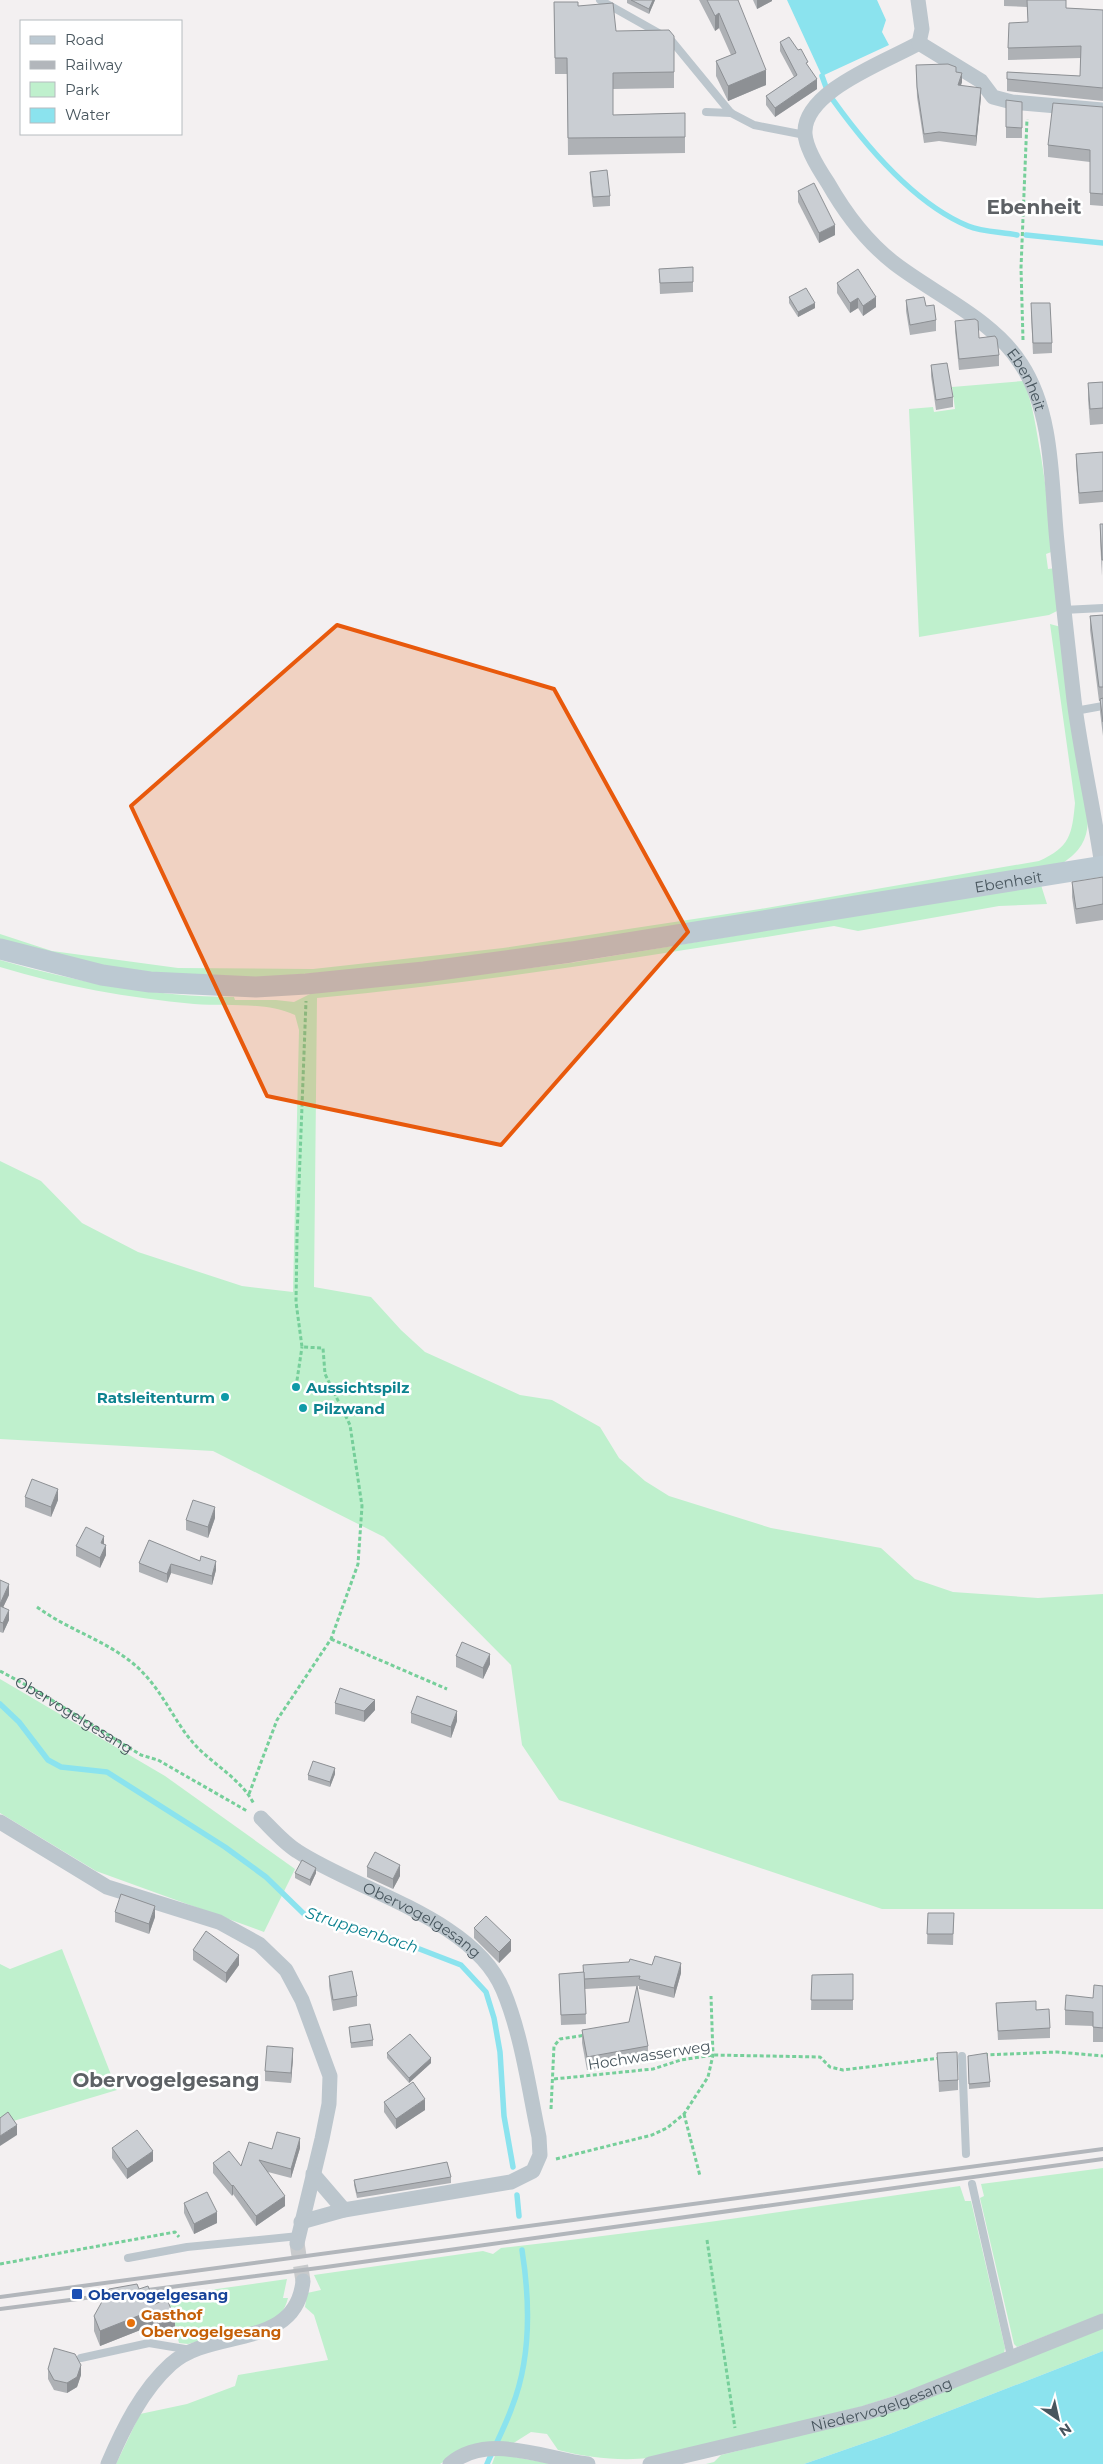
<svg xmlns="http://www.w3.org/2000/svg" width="1103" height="2464" font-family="Montserrat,sans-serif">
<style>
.green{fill:#bff0cd}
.water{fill:#8be3ee}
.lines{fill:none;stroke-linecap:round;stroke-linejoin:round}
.stream{stroke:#8be3ee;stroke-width:5.5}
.street-tunnel{stroke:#c8cacc;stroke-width:15;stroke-dasharray:15 8;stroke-linecap:butt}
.path{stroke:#76cf9a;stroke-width:3;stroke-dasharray:4 2.5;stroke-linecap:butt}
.lane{stroke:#bcc6cd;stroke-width:8}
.street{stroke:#bcc6cd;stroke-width:15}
.secondary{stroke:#bcc9d2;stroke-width:21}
.rail{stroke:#b2b6bb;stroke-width:4}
.wall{fill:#aeb1b5}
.shaded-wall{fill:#8d9094}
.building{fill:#caced3;stroke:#8d9094}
.marked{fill:#e8590c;fill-opacity:0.2;stroke:#e8590c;stroke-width:4;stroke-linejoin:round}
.culture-dot{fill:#0f9aa8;stroke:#fff;stroke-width:2}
.transit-dot{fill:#1a4fb4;stroke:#fff;stroke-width:2}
.food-dot{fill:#e8710a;stroke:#fff;stroke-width:2}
.labels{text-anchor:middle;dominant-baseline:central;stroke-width:5;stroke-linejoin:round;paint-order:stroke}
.street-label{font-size:15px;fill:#48565e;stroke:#fff}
.culture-label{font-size:15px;font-weight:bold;fill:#0d838f;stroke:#fff;text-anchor:start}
.transit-label{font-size:15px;font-weight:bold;fill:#164399;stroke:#fff;text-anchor:start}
.food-label{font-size:15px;font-weight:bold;fill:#c56008;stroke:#fff;text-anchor:start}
.water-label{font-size:16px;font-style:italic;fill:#0b818f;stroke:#fff}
.district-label{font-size:20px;font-weight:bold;fill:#5d6165;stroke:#fff}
</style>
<rect width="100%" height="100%" fill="#f3f0f1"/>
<g class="green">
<path d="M1023,381C1034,405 1036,431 1041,456C1046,488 1050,519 1054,551L1046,554L1048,569L1056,568L1059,610L1049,615L919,637L909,409L933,407L934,412L955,409L952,387Z"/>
<path d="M1050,624L1061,627L1088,820C1087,841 1080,851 1063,863L761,914L424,964L255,978L192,977L102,966L50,954L0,939V934L52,951L178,968L313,969L503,948L760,909L1039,861C1070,847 1072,835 1075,803Z"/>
<path d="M1041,885L1047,904L999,906L858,931L834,926C662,954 491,982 317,998L314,1287L371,1297L401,1330L425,1352L520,1395L552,1400L600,1427L619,1458L645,1481L669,1496L771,1528L881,1548L915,1579L953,1592L1038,1598L1103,1594V1909H882L559,1800L522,1745L511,1665L384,1537L213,1451L0,1439V1161L41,1181L82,1223L138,1252L242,1286L293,1292L299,1030L295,1015C264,1001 227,1007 194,1004C129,998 62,986 0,967V960C76,982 155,997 234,997L235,1000H276L294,1002L312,993L420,982L570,963Z"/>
<polygon points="0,1679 165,1776 295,1869 264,1932 96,1871 0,1813"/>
<polygon points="62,1949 117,2090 0,2125 0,1964 10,1969"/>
<polygon points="1103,2168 1103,2314 1017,2347 1014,2344 980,2198 984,2196 981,2184"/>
<path d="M960,2186L965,2201H971L1005,2348L1004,2353L934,2383L860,2407L651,2458C619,2461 589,2458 558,2450L547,2434L531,2432L512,2444L482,2443L471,2445L440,2464H116L140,2414L187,2404L235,2386L238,2375L328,2360L314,2315L305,2307L307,2293L321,2290L314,2275L483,2251L493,2254L501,2248C655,2231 807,2208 960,2186Z"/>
<path d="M287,2279L283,2298H288C285,2311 278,2318 266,2324L188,2344L179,2343L168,2296Z"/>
<polygon points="1103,2327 1103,2351 890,2434 804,2464 706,2464 714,2462 721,2455 864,2419"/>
<polygon points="504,2455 552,2464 492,2464 495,2456"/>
</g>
<g class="water">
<polygon points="787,0 877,0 886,20 882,32 889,45 822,76"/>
<polygon points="1103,2351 1103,2464 804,2464 890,2434"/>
</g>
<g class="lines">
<g class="stream">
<polyline points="822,76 826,87"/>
<path d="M833,100C866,146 915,204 968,226C982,232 1002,232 1017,235"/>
<polyline points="1026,235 1103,243"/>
<polyline points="0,1704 19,1722 48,1760 61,1767 107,1772 225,1847 266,1877 304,1914 378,1933 461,1965 486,1992 494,2018 500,2052 504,2116 513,2167"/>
<polyline points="517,2195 519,2216"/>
<path d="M487,2464C495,2445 505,2427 512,2407C531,2359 530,2301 522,2250"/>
</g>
<polyline class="street-tunnel" points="297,2243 303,2281"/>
<g class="path">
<polyline points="1023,340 1021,268 1027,119"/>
<polyline points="296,1387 302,1347"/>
<path d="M37,1607C72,1633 117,1643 146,1676C167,1699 178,1729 200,1750C219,1768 242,1781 254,1804"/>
<polyline points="331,1639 447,1689"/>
<path id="s1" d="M0,1671L37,1691L141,1755L158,1760L247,1811"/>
<polyline points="249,1794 277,1720 331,1639 358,1564 362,1506 350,1425 325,1374 323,1348 302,1347 296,1302 297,1237 306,1001"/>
<polyline points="984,2055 1057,2052 1103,2056"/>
<polyline points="554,2079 653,2069 681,2060 713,2055 820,2057 830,2067 843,2070 940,2058"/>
<polyline points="551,2109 554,2046 560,2039 586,2035"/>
<polyline points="684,2114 700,2176"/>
<polyline points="556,2159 652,2135 667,2128 684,2114 708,2077 713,2055 711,1996"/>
<polyline points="707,2240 735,2428"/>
<polyline points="0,2264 175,2232 179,2237"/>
</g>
<g class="lane">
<polyline points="600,0 671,40 731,113 754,125 805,135"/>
<polyline points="706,112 731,113"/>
<polyline points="1063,610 1103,608"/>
<polyline points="1075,711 1103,706"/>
<polyline points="962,2056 966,2154"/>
<polyline points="972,2184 1011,2356"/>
<polyline points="128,2258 187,2247 299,2236"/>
<polyline points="81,2358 149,2343 191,2350"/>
</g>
<g class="street">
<path id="s2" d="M918,0L922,29L919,43C888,61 802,91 805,134C806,148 820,171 828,183C845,213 867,242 894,263C934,294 994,320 1021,364C1054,414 1051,484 1057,542C1062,595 1068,647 1074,700C1081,755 1094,810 1102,866"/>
<polyline points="919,43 981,81 993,97 1012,102 1103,110"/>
<path id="s3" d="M261,1818C272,1829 284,1843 297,1851C358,1891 474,1919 503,1990C522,2035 529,2090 539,2137L540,2155L533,2171L511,2182L344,2210L301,2222"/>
<polyline points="0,1822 107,1887 219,1922 259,1944 286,1970 302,2000 330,2076 329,2104 322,2139 297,2243"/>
<polyline points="313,2174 344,2210"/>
<path d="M108,2464C123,2429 142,2390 171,2364C211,2327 296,2351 303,2281"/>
<path d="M450,2464C488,2432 545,2459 588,2464"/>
<path id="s4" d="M650,2464L865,2413L897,2403L1103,2321"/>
</g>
<path class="secondary" id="s5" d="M0,949L102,975L150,982L256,987L306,984L424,972L571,952L1103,866"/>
<g class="rail">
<polyline points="0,2297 1103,2149"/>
<polyline points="0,2309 326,2267 1103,2159"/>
</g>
</g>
<g class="wall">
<polygon points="627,0 655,0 649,14 627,3"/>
<polygon points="699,0 738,0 766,85 728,101 716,76 716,61 731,55 719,28 715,31"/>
<polygon points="753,0 772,0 772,1 757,9"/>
<polygon points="1004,0 1066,0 1066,8 1103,10 1103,101 1007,91 1007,72 1080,76 1081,58 1008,60 1008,48 1028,22 1027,7 1004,6"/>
<polygon points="554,2 578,6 616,31 674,36 674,88 613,89 613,115 685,113 685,153 568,155 567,74 555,74"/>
<polygon points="780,42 808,66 817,89 775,117 766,105 766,96 794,77 780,51"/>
<polygon points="916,65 956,72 962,82 961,85 981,97 976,146 939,141 924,143 917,97"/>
<polygon points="1006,100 1022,102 1022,138 1006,138"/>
<polygon points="1103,107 1103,206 1090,205 1090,162 1048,157 1048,145"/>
<polygon points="590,172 610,196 610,206 593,207 590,182"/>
<polygon points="798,191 835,235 819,243 798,202"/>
<polygon points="693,267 693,292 660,294 659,269"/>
<polygon points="837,283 876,307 863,316 858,308 850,313 837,293"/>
<polygon points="789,297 815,308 798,317 789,303"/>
<polygon points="906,300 926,306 936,320 936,331 910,335 906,311"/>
<polygon points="1031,314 1052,343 1052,353 1033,354"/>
<polygon points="955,321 979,338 999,355 999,366 959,370 955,331"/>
<polygon points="931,365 953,397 953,407 936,410 931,376"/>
<polygon points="1103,382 1103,424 1090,425 1088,399 1088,383"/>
<polygon points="1103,452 1103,502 1079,504 1076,464 1076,454"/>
<polygon points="1100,524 1103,524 1102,576 1100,540"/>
<polygon points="1103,615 1103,736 1100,712 1100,701 1099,701 1090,630 1090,616"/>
<polygon points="1103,877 1103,920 1076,924 1072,897 1072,882"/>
<polygon points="25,1497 58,1500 51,1517 25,1507"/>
<polygon points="215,1518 208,1538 186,1530 186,1520"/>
<polygon points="149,1540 216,1570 212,1585 171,1573 167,1583 139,1572 139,1563"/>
<polygon points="104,1544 106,1555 100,1568 76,1556 76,1546"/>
<polygon points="0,1580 9,1595 3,1607 9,1620 3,1633 0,1632"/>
<polygon points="456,1656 490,1664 483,1679 456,1667"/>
<polygon points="335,1703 375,1710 364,1722 335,1714"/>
<polygon points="411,1713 457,1721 451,1738 411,1723"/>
<polygon points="335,1774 330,1787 308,1780 308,1775"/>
<polygon points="367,1867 400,1876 393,1889 367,1877"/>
<polygon points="295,1873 316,1873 310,1886 295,1878"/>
<polygon points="115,1912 155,1917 149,1934 115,1922"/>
<polygon points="928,1913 954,1913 953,1945 927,1944"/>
<polygon points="474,1928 511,1951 499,1963 474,1938"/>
<polygon points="193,1950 239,1965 226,1983 193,1960"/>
<polygon points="583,1965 681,1973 674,1998 639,1989 639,1986 585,1989 586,2024 561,2025 559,1974 583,1972"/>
<polygon points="853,1974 853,2010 811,2010 812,1975"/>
<polygon points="329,1976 357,1996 357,2006 333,2011 329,1986"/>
<polygon points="1103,1986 1103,2042 1093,2042 1093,2026 1065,2025 1065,2010 1093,1998"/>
<polygon points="996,2003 1036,2010 1050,2028 1050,2038 998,2040"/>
<polygon points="349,2027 373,2040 373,2046 351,2048"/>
<polygon points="582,2030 648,2046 648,2059 587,2070 582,2043"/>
<polygon points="387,2053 431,2063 409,2083 387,2058"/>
<polygon points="937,2053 958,2080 958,2090 939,2092"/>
<polygon points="968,2056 990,2082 990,2087 969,2089"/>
<polygon points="293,2058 291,2083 265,2081 265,2071"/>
<polygon points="384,2102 425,2110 396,2129 384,2112"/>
<polygon points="112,2148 153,2161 127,2179 112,2158"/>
<polygon points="300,2148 291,2178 268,2172 285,2206 256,2226 233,2194 232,2196 213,2173 213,2163 241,2166 272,2149"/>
<polygon points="451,2177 451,2183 357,2198 354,2185 354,2180"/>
<polygon points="184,2203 217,2223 194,2234 184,2213"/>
<polygon points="139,2289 155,2304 175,2334 158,2339 153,2325 100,2346 94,2331 94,2316"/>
<polygon points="48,2369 81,2375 77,2387 67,2393 54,2390 48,2379"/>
</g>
<g class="shaded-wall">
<polygon points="653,0 655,0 649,14 649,9"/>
<polygon points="757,0 772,0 772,1 757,9"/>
<polygon points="719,13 719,28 715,31 715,16"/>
<polygon points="766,70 766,85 728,101 728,86"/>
<polygon points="962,73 962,82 958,94 958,85"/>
<polygon points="817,79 817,89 775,117 775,108"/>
<polygon points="981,88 981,97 976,146 976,136"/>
<polygon points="835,225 835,235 819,243 819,233"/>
<polygon points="876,297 876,307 863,316 863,306"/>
<polygon points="858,298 858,308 850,313 850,303"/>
<polygon points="815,303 815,308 798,317 798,312"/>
<polygon points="58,1489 58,1500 51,1517 51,1507"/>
<polygon points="215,1507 215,1518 208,1538 208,1527"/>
<polygon points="104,1536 104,1546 101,1543"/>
<polygon points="106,1545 106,1555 100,1568 100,1558"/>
<polygon points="216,1561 216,1570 212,1585 212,1576"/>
<polygon points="171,1564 171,1573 167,1583 167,1574"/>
<polygon points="9,1584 9,1595 0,1614 0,1604"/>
<polygon points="9,1610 9,1620 3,1633 3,1623"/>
<polygon points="490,1654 490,1664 483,1679 483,1668"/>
<polygon points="375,1700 375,1710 364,1722 364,1711"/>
<polygon points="457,1711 457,1721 451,1738 451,1727"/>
<polygon points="335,1768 335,1774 330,1787 330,1782"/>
<polygon points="400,1865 400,1876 393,1889 393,1879"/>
<polygon points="316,1868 316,1873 310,1886 310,1880"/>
<polygon points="155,1906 155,1917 149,1934 149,1924"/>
<polygon points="511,1940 511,1951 499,1963 499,1952"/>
<polygon points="239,1955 239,1965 226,1983 226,1973"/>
<polygon points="681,1963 681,1973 674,1998 674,1988"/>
<polygon points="293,2048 293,2058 291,2083 291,2073"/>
<polygon points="431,2058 431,2063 409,2083 409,2078"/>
<polygon points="425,2099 425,2110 396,2129 396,2119"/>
<polygon points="17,2125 17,2135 0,2146 0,2136"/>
<polygon points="300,2138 300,2148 291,2178 291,2169"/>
<polygon points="153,2151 153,2161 127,2179 127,2169"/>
<polygon points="233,2185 233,2194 232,2196 232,2186"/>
<polygon points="285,2196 285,2206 256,2226 256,2216"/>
<polygon points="217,2212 217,2223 194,2234 194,2224"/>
<polygon points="153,2310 153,2325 100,2346 100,2331"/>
<polygon points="175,2319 175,2334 158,2339 158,2324"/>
<polygon points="81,2365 81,2375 77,2387 67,2393 67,2383"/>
</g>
<g class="building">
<polygon points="631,0 653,0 649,9"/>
<polygon points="707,0 738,0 766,70 728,86 716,61 736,53 719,13 715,16"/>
<polygon points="1027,0 1066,0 1066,8 1103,10 1103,88 1007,79 1007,72 1080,76 1081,46 1008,48 1009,23 1028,22"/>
<polygon points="554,2 578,2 578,6 613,3 616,31 669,30 674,36 674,72 613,73 613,115 685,113 685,137 568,138 567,58 555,58"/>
<polygon points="789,37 798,50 801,49 808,62 806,63 817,79 775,108 766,96 797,75 780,42"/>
<polygon points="948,64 956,67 956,72 962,73 958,85 981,88 976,136 939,132 924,134 917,87 916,65"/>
<polygon points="1006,100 1022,102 1022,128 1006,127"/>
<polygon points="1053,103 1103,107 1103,194 1090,193 1090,150 1048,145"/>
<polygon points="607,170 610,196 593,197 590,172"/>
<polygon points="814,183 835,225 819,233 798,191"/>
<polygon points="693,267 693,282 660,283 659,269"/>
<polygon points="858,269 876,297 863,306 858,298 850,303 837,283"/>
<polygon points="806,288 815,303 798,312 789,297"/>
<polygon points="924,297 926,306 934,305 936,320 910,325 906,300"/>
<polygon points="1031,303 1050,303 1052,343 1033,343"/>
<polygon points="975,319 978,321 979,338 995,336 997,339 999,355 959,359 955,321"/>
<polygon points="947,363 953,397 936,400 931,365"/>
<polygon points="1103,382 1103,408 1090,409 1088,383"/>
<polygon points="1103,452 1103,491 1079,493 1076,454"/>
<polygon points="1100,524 1103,524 1103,560 1102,560"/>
<polygon points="1103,615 1103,687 1099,687 1090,616"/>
<polygon points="1103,698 1103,722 1100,699"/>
<polygon points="1103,877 1103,904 1076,909 1072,882"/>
<polygon points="32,1479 58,1489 51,1507 25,1497"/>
<polygon points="193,1500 215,1507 208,1527 186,1520"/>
<polygon points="86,1527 104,1536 101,1543 106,1545 100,1558 76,1546"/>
<polygon points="149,1540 200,1561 201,1556 216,1561 212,1576 171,1564 167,1574 139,1563"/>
<polygon points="0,1580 9,1584 0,1604"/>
<polygon points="0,1606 9,1610 3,1623 0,1622"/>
<polygon points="462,1642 490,1654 483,1668 456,1656"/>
<polygon points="340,1688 375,1700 364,1711 335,1703"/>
<polygon points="417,1696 457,1711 451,1727 411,1713"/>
<polygon points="313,1761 335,1768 330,1782 308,1775"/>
<polygon points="375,1852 400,1865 393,1879 367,1867"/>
<polygon points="302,1860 316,1868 310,1880 295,1873"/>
<polygon points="121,1894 155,1906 149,1924 115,1912"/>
<polygon points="928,1913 954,1913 953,1934 927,1934"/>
<polygon points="486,1916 511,1940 499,1952 474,1928"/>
<polygon points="206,1931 239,1955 226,1973 193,1950"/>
<polygon points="655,1956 681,1963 674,1988 639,1979 640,1976 584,1979 583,1965 629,1962 630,1959 652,1965"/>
<polygon points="352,1971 357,1996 333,2000 329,1976"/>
<polygon points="584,1972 586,2014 561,2015 559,1974"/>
<polygon points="853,1974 853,2000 811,2000 812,1975"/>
<polygon points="1094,1985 1103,1986 1103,2028 1093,2027 1093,2012 1065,2010 1066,1995 1093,1998"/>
<polygon points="637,1986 648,2046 587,2057 582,2030 629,2022"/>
<polygon points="1036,2001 1036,2010 1049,2009 1050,2028 998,2031 996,2003"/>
<polygon points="370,2024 373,2040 351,2043 349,2027"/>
<polygon points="410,2034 431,2058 409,2078 387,2053"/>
<polygon points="267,2046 293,2048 291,2073 265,2071"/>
<polygon points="957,2052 958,2080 939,2081 937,2053"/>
<polygon points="987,2053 990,2082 969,2084 968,2056"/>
<polygon points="413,2082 425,2099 396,2119 384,2102"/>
<polygon points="8,2112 17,2125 0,2136 0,2118"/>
<polygon points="137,2130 153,2151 127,2169 112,2148"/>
<polygon points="277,2132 300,2138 291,2169 259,2160 285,2196 256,2216 233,2185 232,2186 213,2163 229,2151 241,2166 249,2142 272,2149"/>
<polygon points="447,2162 451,2177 357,2193 354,2180"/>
<polygon points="207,2192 217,2212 194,2224 184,2203"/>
<polygon points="137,2284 139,2289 148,2286 155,2304 167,2299 175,2319 158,2324 153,2310 100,2331 94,2316 109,2289"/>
<polygon points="54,2348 75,2354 81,2365 77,2377 67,2383 54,2380 48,2369"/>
</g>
<path class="marked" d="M337,625L554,689L688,932L501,1145L267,1096L131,806Z"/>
<g class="culture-dot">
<circle cx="296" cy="1387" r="5"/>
<circle cx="225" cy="1397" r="5"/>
<circle cx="303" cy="1408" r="5"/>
</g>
<rect class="transit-dot" x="71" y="2288" width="12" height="12" rx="2.5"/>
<circle class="food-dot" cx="131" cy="2323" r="5"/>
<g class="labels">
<g class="street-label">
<text stroke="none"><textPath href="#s2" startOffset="535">Ebenheit</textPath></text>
<text stroke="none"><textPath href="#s5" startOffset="1020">Ebenheit</textPath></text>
<text stroke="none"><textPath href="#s1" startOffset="86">Obervogelgesang</textPath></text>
<text stroke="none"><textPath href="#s3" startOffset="192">Obervogelgesang</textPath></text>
<text transform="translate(649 2055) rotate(-9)">Hochwasserweg</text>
<text stroke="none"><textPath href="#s4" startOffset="239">Niedervogelgesang</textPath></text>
</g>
<g class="culture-label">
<text x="306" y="1387">Aussichtspilz</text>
<text x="215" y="1397" text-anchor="end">Ratsleitenturm</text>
<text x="313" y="1408">Pilzwand</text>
</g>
<g class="transit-label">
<text x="88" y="2294">Obervogelgesang</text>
</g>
<g class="food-label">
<text x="141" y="2314">Gasthof<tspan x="141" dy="17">Obervogelgesang</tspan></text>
</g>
<g class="water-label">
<text transform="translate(362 1930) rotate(18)">Struppenbach</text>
</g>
<g class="district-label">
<text x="1034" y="207">Ebenheit</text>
<text x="166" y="2080">Obervogelgesang</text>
</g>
</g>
<rect x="20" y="20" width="162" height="115" fill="#ffffff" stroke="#b6bbbf"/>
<rect x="30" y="36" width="25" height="8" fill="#bcc9d2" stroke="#b6bbbf"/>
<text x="65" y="45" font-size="15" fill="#48565e">Road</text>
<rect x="30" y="61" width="25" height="8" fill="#b2b6bb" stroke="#b6bbbf"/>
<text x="65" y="70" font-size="15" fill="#48565e">Railway</text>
<rect x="30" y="82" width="25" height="15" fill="#bff0cd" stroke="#b6bbbf"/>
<text x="65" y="95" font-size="15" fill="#48565e">Park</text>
<rect x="30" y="108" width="25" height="15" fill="#8be3ee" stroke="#b6bbbf"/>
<text x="65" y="120" font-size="15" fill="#48565e">Water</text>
<g transform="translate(1058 2419) rotate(146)" stroke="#ffffff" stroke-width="4" paint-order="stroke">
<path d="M0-4L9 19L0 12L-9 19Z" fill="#48565e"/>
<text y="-8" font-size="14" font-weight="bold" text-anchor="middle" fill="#48565e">N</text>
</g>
</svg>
